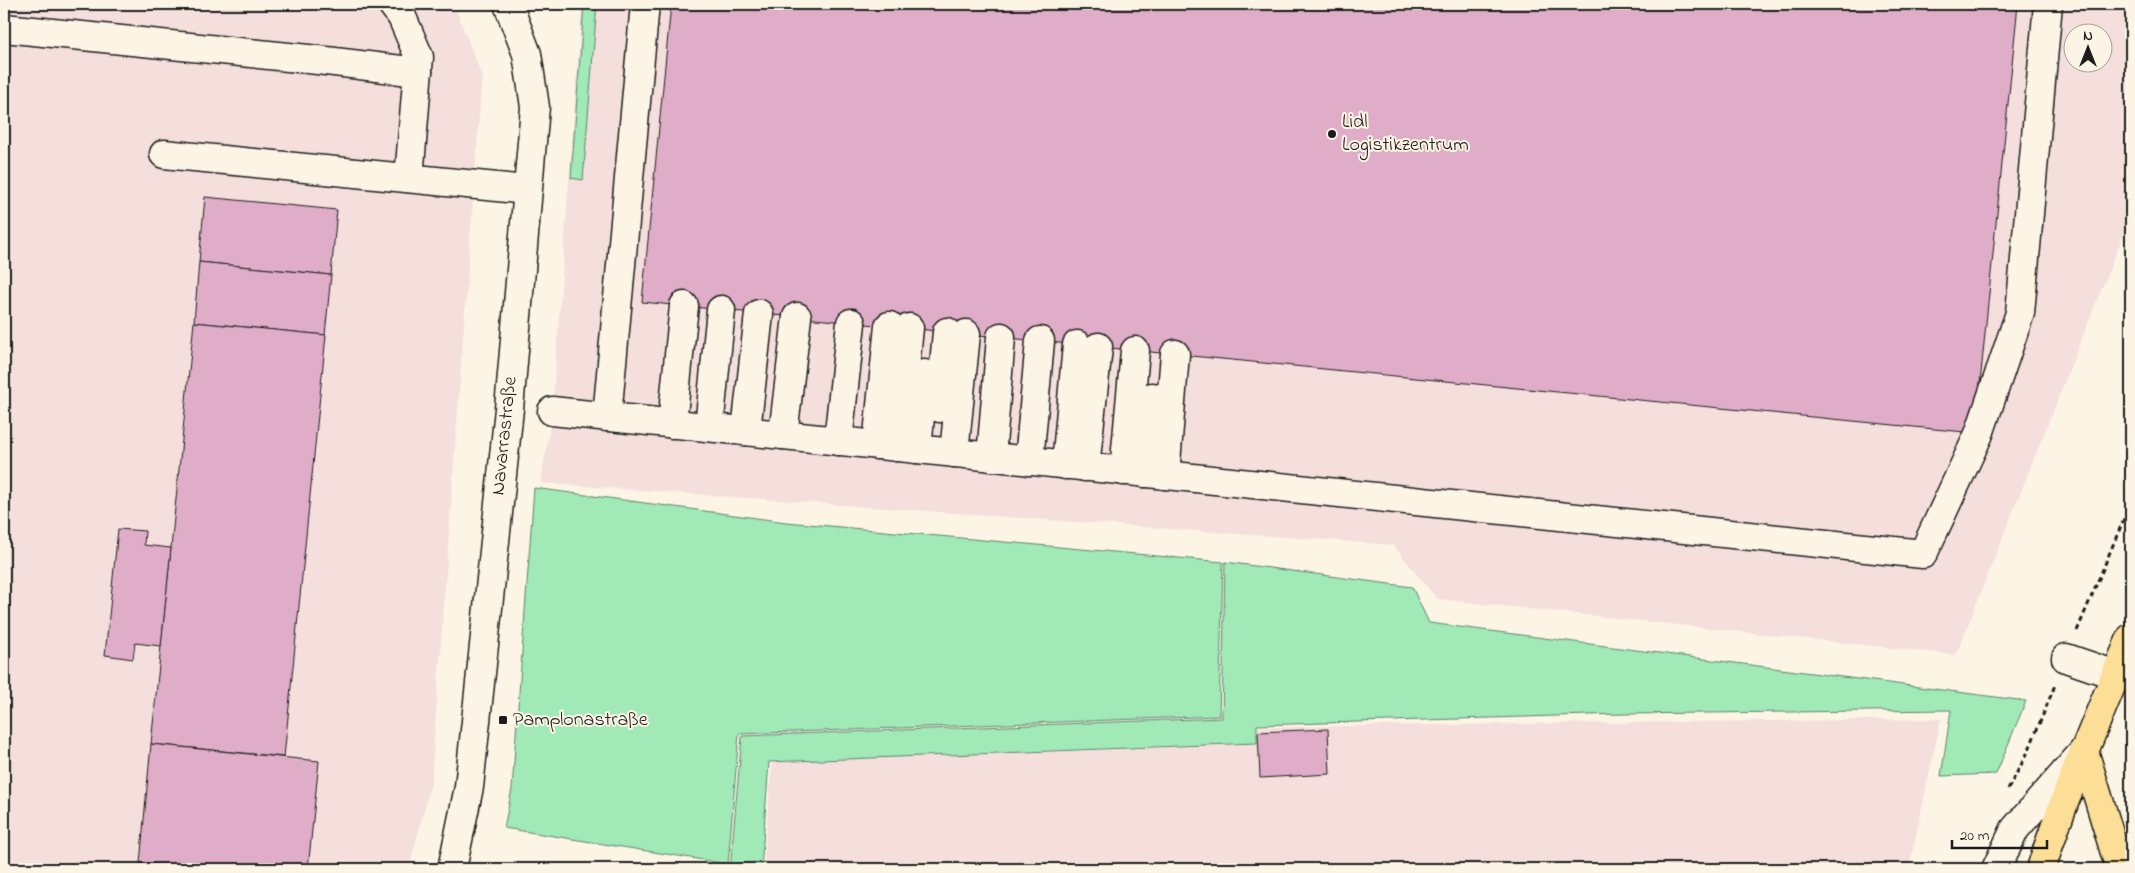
<svg xmlns="http://www.w3.org/2000/svg" width="2135" height="873" font-family="'Indie Flower',sans-serif">
<style>
.built{fill:#f4dfdd;fill-rule:evenodd}
.green{fill:#a1e9b7;stroke:#5e826a}
.building{fill:#e0adc9;stroke:#1c1c1c}
.lines{fill:none;stroke-linecap:round;stroke-linejoin:round}
.minor-casing{stroke:#1c1c1c;stroke-width:31}
.major-casing{stroke:#1c1c1c;stroke-width:31}
.path{stroke:#1c1c1c;stroke-width:3;stroke-dasharray:5 4;stroke-linecap:butt}
.minor{stroke:#fcf5e5;stroke-width:28}
.major{stroke:#fcde96;stroke-width:28}
.poi-dot{fill:#1c1c1c;stroke:#fcf5e5;stroke-width:2}
.labels{text-anchor:middle;dominant-baseline:central;stroke-width:4;stroke-linejoin:round;paint-order:stroke}
.poi-label{font-size:20px;fill:#1c1c1c;stroke:#fcf5e5;text-anchor:start}
.street-label{font-size:20px;fill:#1c1c1c;stroke:#fcf5e5}
</style>
<rect width="100%" height="100%" fill="#fcf5e5"/>
<filter id="ink" filterUnits="userSpaceOnUse"><feTurbulence type="fractalNoise" baseFrequency=".02" numOctaves="2"/><feDisplacementMap in="SourceGraphic" scale="10" xChannelSelector="R" yChannelSelector="G"/><feConvolveMatrix kernelMatrix="1 2 1 2 8 2 1 2 1" color-interpolation-filters="sRGB"/></filter>
<g filter="url(#ink)">
<g class="built">
<polygon points="4,4 454,4 482,76 431,783 409,869 4,869"/>
<path d="M582,4H2131V215L1956,655L1437,599L1393,545L541,483L552,411ZM2072,32H2102V62H2072Z"/>
<polygon points="1941,719 1909,869 763,869 772,762 1258,744 1258,727"/>
</g>
<g class="green">
<polygon points="584,4 597,4 583,180 571,178"/>
<polygon points="534,488 786,522 1223,562 1219,716 739,734 728,864 504,828 512,789"/>
<polygon points="1225,562 1412,587 1429,623 2026,701 1996,774 1941,776 1951,710 1623,714 1257,725 1257,743 769,762 761,869 730,869 742,736 1222,718"/>
</g>
<g class="building">
<polygon points="671,4 2018,4 1975,433 642,302"/>
<polygon points="205,197 337,210 331,275 199,262"/>
<polygon points="199,262 331,275 325,335 194,322"/>
<polygon points="194,322 326,335 284,757 151,744"/>
<polygon points="118,529 145,531 144,545 171,548 161,646 135,643 133,659 105,655"/>
<polygon points="1328,729 1330,774 1260,778 1258,732"/>
<polygon points="151,744 319,761 308,869 206,869 140,863"/>
</g>
<g class="lines">
<g class="minor-casing">
<g id="minor">
<polyline points="392,4 402,17 419,57 409,178"/>
<polyline points="4,28 318,60 418,72"/>
<polyline points="164,154 527,190"/>
<polyline points="940,408 947,332"/>
<polyline points="552,411 1923,554 1979,434 2020,313 2048,4"/>
<polyline points="607,417 645,4"/>
<polyline points="672,424 684,306"/>
<polyline points="709,427 721,310"/>
<polyline points="746,431 759,314"/>
<polyline points="783,435 797,317"/>
<polyline points="838,441 851,323"/>
<polyline points="877,445 889,326"/>
<polyline points="897,447 909,328"/>
<polyline points="917,449 924,374"/>
<polyline points="954,453 966,334"/>
<polyline points="991,457 1001,337"/>
<polyline points="1029,461 1040,341"/>
<polyline points="1066,465 1077,345"/>
<polyline points="1085,467 1098,347"/>
<polyline points="1124,471 1135,351"/>
<polyline points="1145,473 1152,397"/>
<polyline points="1165,475 1175,354"/>
<polyline points="2066,658 2116,675"/>
<polyline points="452,869 469,787 509,409 535,107 527,54 508,4"/>
<polyline points="1996,869 2015,829 2083,752"/>
</g>
</g>
<g class="major-casing">
<g id="major">
<polyline points="2084,751 2120,869"/>
<path d="M2041,869C2066,790 2100,714 2131,638"/>
</g>
</g>
<g class="path">
<polyline points="2077,631 2131,502"/>
<polyline points="2008,789 2028,752 2055,685"/>
</g>
<use href="#minor" class="minor"/>
<use href="#major" class="major"/>
</g>
</g>
<g class="poi-dot">
<circle cx="1332" cy="134" r="5"/>
<rect x="498" y="715" width="10" height="10" rx="2.5"/>
</g>
<g class="labels">
<g class="poi-label">
<text x="1342" y="122">Lidl<tspan x="1342" dy="23">Logistikzentrum</tspan></text>
<text x="513" y="720">Pamplonastraße</text>
</g>
<g class="street-label">
<text transform="translate(505 436) rotate(-84)">Navarrastraße</text>
</g>
</g>
<rect width="2135" height="873" fill="none" stroke="#fcf5e5" stroke-width="20"/>
<rect x="10" y="10" width="2115" height="853" fill="none" stroke="#1c1c1c" stroke-width="2" filter="url(#ink)"/>
<g transform="translate(2088 48)"><circle r="24" fill="#fcf5e5" stroke="#a29e95"/>
<path d="M0-4L9 19L0 12L-9 19Z" fill="#1c1c1c"/>
<text y="-8" font-size="14" font-weight="bold" text-anchor="middle" fill="#1c1c1c">N</text>
</g>
<path d="M1952 840v8h95v-8" fill="none" stroke="#1c1c1c" stroke-width="2.5"/>
<text x="1960" y="840" font-size="15" fill="#1c1c1c" stroke="#fcf5e5" stroke-width="4" paint-order="stroke">20 m</text>
</svg>
